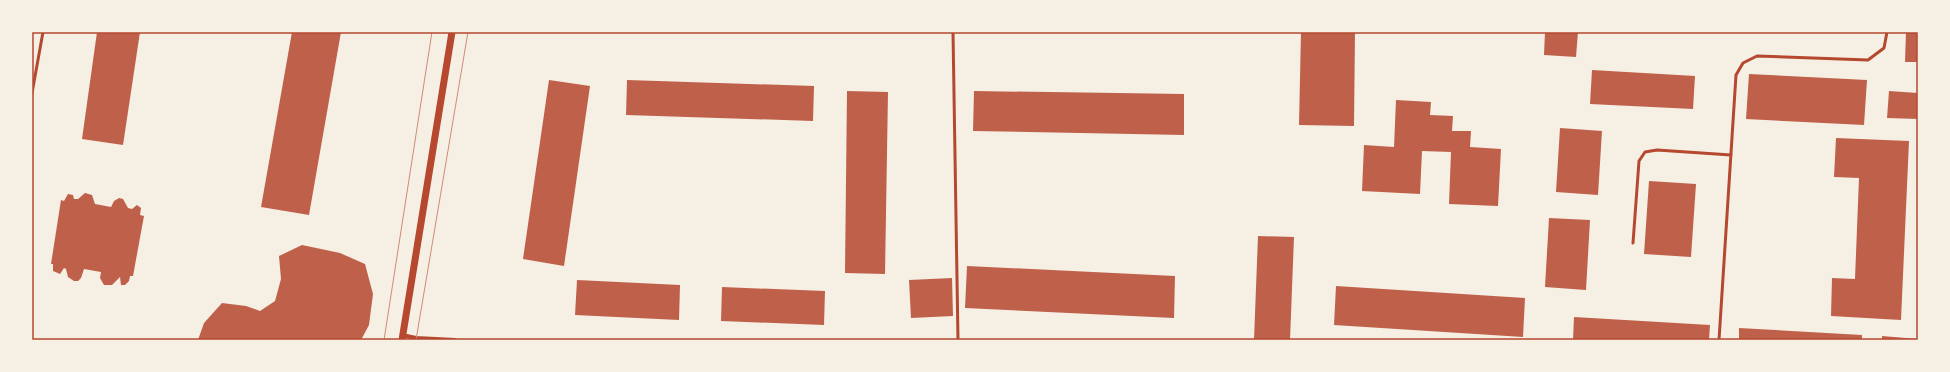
<svg xmlns="http://www.w3.org/2000/svg" width="1950" height="372" font-family="Inter,sans-serif">
<style>
.building{fill:#bf614a}
.lines{fill:none;stroke-linecap:round;stroke-linejoin:round}
.service{stroke:#b5482f;stroke-width:3}
.minor{stroke:#b5482f;stroke-width:4}
.tertiary{stroke:#b5482f;stroke-width:7}
.tram{stroke:#cf8b77;stroke-width:1}
.neatline{fill:none;stroke:#b5482f;stroke-width:1.5}
</style>
<rect width="100%" height="100%" fill="#f6efe4"/>
<g class="building">
<polygon points="97,32 140,32 123,145 82,139"/>
<polygon points="292,32 341,32 309,215 261,207"/>
<polygon points="1301,32 1355,32 1354,126 1299,125"/>
<polygon points="1545,32 1578,32 1576,57 1544,55"/>
<polygon points="1906,32 1918,32 1918,62 1905,62"/>
<polygon points="1592,70 1695,76 1693,109 1590,104"/>
<polygon points="1749,74 1867,80 1864,125 1746,119"/>
<polygon points="549,80 590,86 564,266 523,259"/>
<polygon points="627,80 814,86 813,121 626,115"/>
<polygon points="847,91 888,92 885,274 845,273"/>
<polygon points="974,91 1184,94 1184,135 973,131"/>
<polygon points="1889,91 1918,93 1918,119 1887,118"/>
<polygon points="1396,100 1431,102 1430,115 1453,116 1452,131 1471,131 1470,147 1501,149 1498,206 1449,204 1451,152 1422,151 1420,194 1362,191 1364,145 1394,147"/>
<polygon points="1560,128 1602,131 1598,195 1556,192"/>
<polygon points="1836,138 1909,141 1901,320 1831,316 1832,278 1855,279 1859,178 1834,177"/>
<polygon points="1649,181 1696,184 1691,257 1644,254"/>
<polygon points="85,193 92,195 95,204 111,207 114,201 119,198 123,199 128,208 132,209 137,205 141,208 140,215 144,216 133,276 130,276 129,281 125,285 121,285 120,277 112,285 104,285 100,278 101,272 84,269 81,278 78,281 74,281 68,277 66,269 64,268 60,274 53,271 53,264 51,264 61,200 64,201 68,194 73,195 74,199 78,199"/>
<polygon points="1549,218 1590,220 1586,290 1545,287"/>
<polygon points="1258,236 1294,237 1290,340 1254,340"/>
<polygon points="302,245 340,253 365,264 373,294 369,325 361,340 198,340 204,323 222,303 246,306 260,311 275,301 281,279 279,256"/>
<polygon points="967,266 1175,276 1174,318 965,308"/>
<polygon points="952,278 953,316 911,318 909,280"/>
<polygon points="577,280 680,285 679,320 575,315"/>
<polygon points="1336,286 1525,298 1523,337 1334,325"/>
<polygon points="722,287 825,291 824,325 721,321"/>
<polygon points="1574,317 1710,325 1709,340 1573,340"/>
<polygon points="1739,328 1862,335 1862,340 1739,340"/>
<polygon points="1882,336 1918,339 1918,340 1882,340"/>
</g>
<g class="lines">
<g class="service">
<polyline points="953,32 958,340"/>
<polyline points="32,93 43,32"/>
<polyline points="1633,243 1639,161 1645,152 1657,150 1731,155"/>
<polyline points="1719,340 1736,75 1743,63 1757,56 1868,60 1884,48 1887,32"/>
</g>
<polyline class="minor" points="402,335 416,338 455,340"/>
<polyline class="tertiary" points="402,340 452,32"/>
<g class="tram">
<polyline points="384,340 432,32"/>
<polyline points="416,340 468,32"/>
</g>
</g>
<rect width="1950" height="372" fill="none" stroke="#f6efe4" stroke-width="66"/>
<rect x="33" y="33" width="1884" height="306" class="neatline"/>
</svg>
